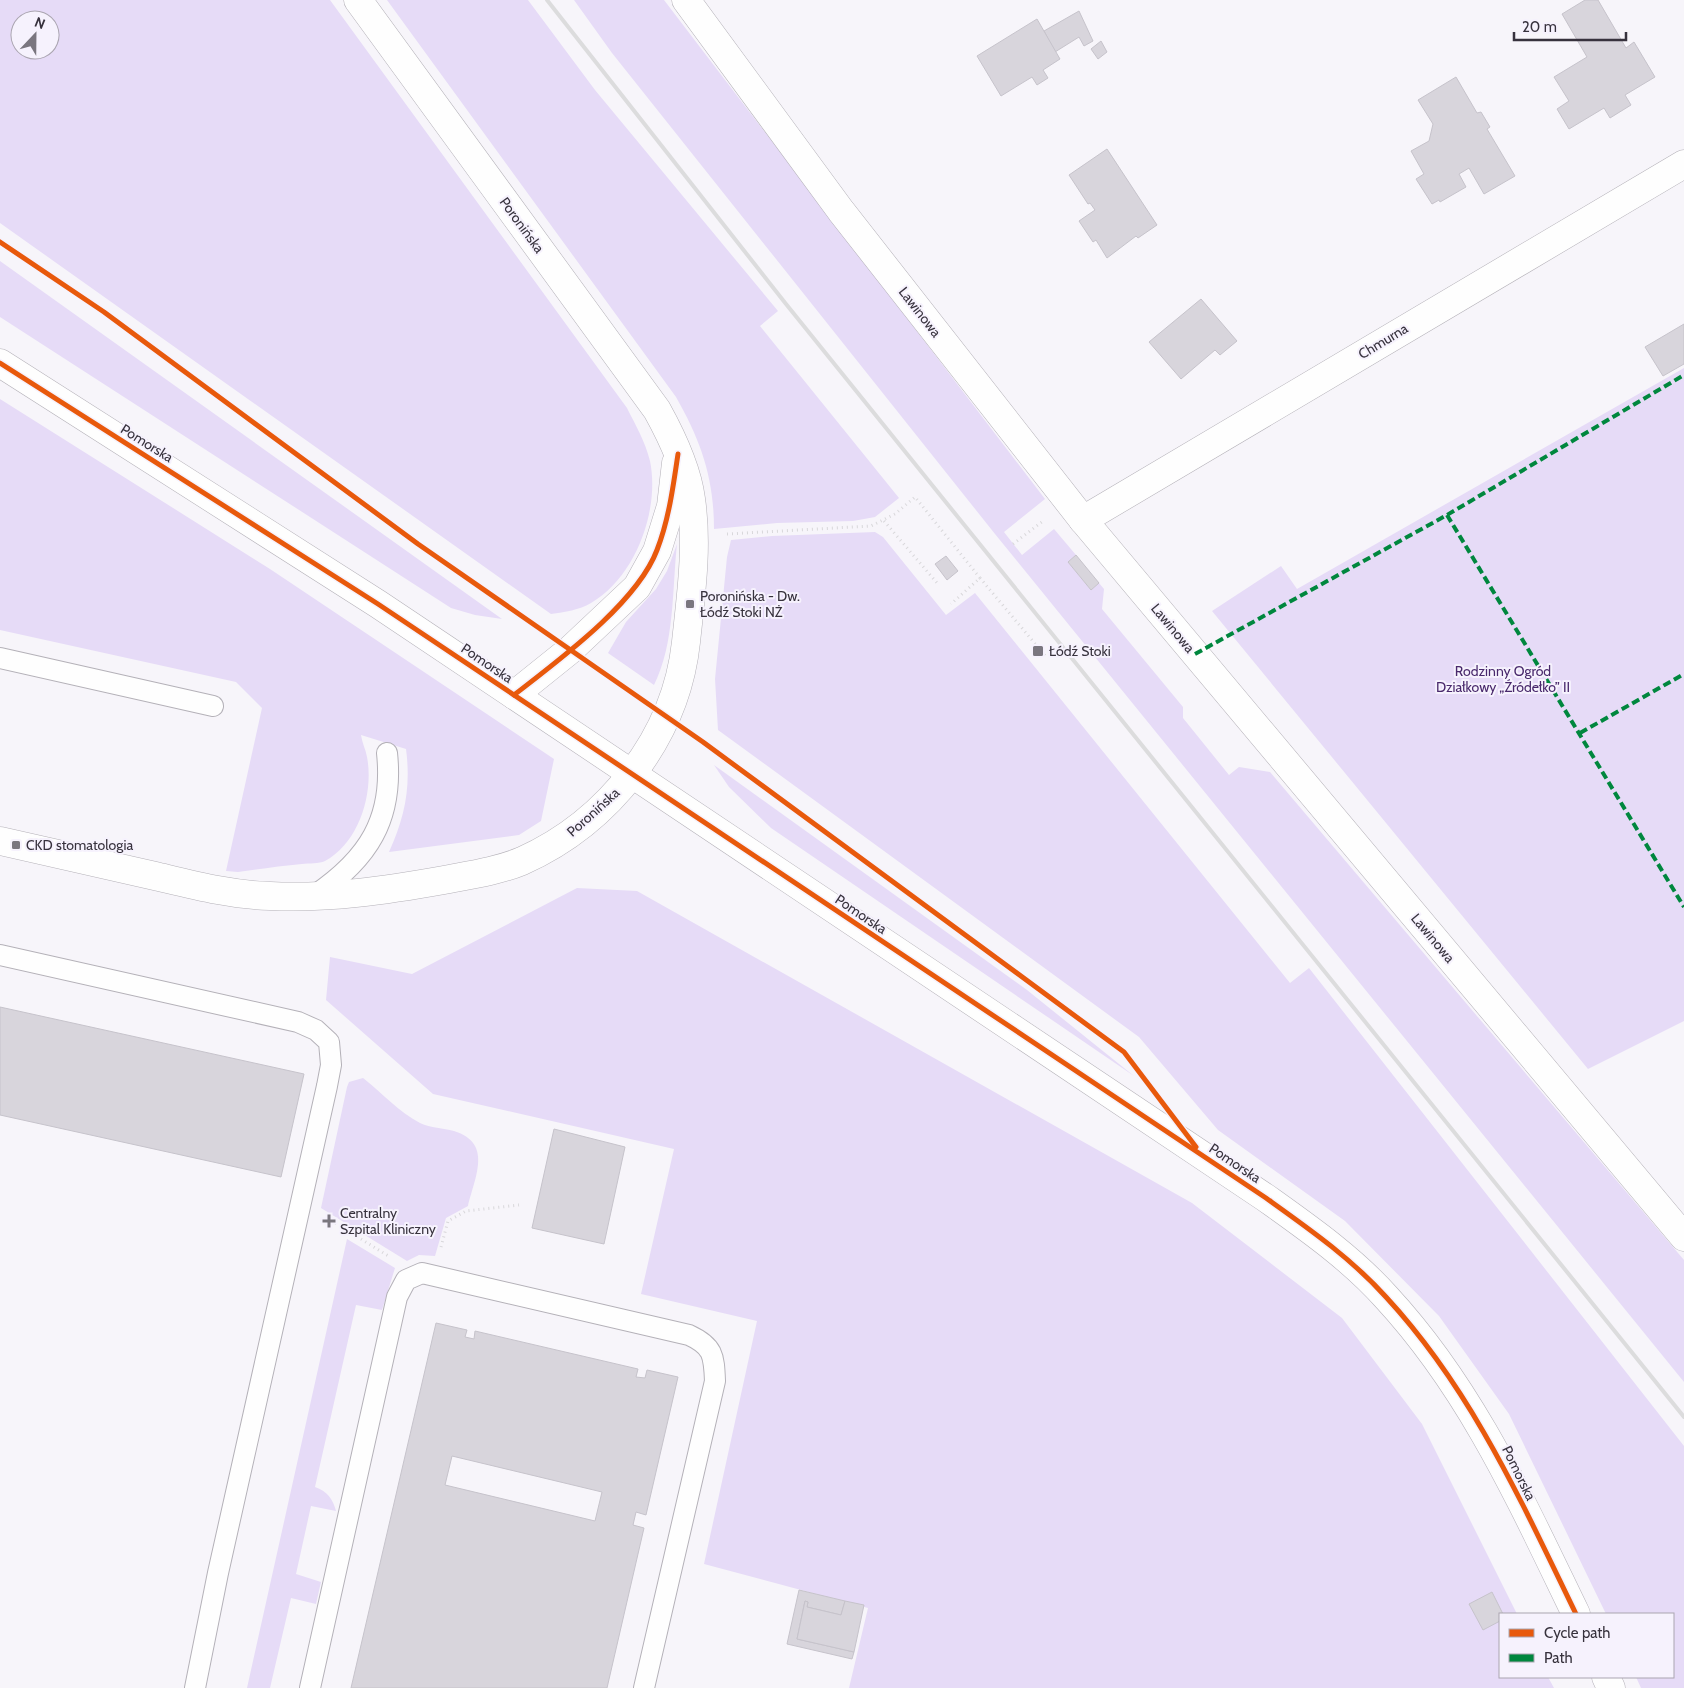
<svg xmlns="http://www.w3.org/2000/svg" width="1684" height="1688" font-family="Cabin,sans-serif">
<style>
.green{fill:#e6dbf7;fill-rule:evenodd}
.building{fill:#d8d5dc;stroke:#c6c3cb;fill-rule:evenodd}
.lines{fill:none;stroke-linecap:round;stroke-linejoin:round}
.service-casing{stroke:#b4b1b8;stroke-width:22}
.minor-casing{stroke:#b4b1b8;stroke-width:29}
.tertiary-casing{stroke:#b4b1b8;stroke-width:29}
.path{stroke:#d8d7da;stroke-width:3;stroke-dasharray:1 4;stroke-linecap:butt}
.service{stroke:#fefefe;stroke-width:20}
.minor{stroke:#fefefe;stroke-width:28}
.tertiary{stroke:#fefefe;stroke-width:28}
.rail{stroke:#dcdcdd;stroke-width:4}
.quiet{stroke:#00873e;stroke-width:4;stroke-dasharray:8 4;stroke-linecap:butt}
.cycleway-casing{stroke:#f6f2fd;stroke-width:8}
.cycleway{stroke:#e8590c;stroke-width:5}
.poi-dot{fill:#7a767f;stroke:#f6f2fd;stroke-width:2}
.labels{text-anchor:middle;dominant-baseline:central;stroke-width:4;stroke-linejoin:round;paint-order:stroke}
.street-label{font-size:14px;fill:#37323d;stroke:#f6f2fd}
.poi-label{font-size:14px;fill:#37323d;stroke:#f6f2fd;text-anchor:start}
.park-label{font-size:14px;fill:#49296c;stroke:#f6f2fd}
</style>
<rect width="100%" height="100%" fill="#f7f5fa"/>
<g class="green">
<path d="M0,0H330L627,408C636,426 645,441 650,461C660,509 636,577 591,603C579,610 565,612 551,614L0,223ZM20,20H50V50H20Z"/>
<path d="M387,0H528L595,90L778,311L760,326L899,498L875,517L853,521L777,523L714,529C714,478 701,441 676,397Z"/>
<polygon points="574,0 664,0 1045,499 1004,532 1022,555 1054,529 1076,555 1068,562 1091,590 1099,583 1104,589 1102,609 1183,707 1183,718 1229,775 1239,767 1270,772 1684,1260 1684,1382 995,534 612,53"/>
<polygon points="0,261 502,619 475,615 451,608 0,317"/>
<polygon points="1684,368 1684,1021 1588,1069 1212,611 1281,566 1297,589"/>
<path d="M0,399L270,569L554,759L541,821L519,835L389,852C405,817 411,787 406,749L361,735C362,743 366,750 367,757C374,793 359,843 325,861C319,864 309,863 302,864C281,866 259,869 238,872L226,871L262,708L236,682L0,630Z"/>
<polygon points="875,532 883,537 946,615 975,593 1290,983 1309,968 1684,1446 1684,1688 1641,1688 1636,1677 1673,1677 1673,1614 1606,1614 1509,1414 1439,1316 1345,1221 1218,1130 1139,1037 718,730 715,679 727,557 731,540 772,536"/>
<path d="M677,544C672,590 675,643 654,685L608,653L626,622L656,589L667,571Z"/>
<polygon points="714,765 1027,990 1134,1076 771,828 729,787"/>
<polygon points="577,888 637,891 1192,1203 1342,1318 1422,1424 1517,1614 1500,1614 1500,1677 1548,1677 1554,1688 849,1688 868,1608 704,1564 757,1321 641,1294 674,1149 433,1094 326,1000 330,957 412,974"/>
<path d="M363,1078C382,1093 399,1112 420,1123C431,1128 443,1128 454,1131C493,1143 475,1177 468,1206L446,1218L435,1256L419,1255L407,1261L321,1208L347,1087L349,1082Z"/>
<path d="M347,1239L395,1268L382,1310L356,1305L315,1487C327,1491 333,1499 336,1511L311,1506L296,1574L321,1582L316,1604L291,1598L270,1688H247Z"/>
</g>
<g class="building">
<polygon points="1585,0 1598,0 1626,48 1634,42 1655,77 1625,95 1631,105 1610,118 1604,108 1569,129 1557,109 1569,101 1554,77 1587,57 1562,14"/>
<polygon points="1079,11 1093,41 1084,46 1079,37 1055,52 1044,31"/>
<polygon points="1037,19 1060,59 1043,70 1048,78 1037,85 1032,77 1001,96 977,56"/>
<polygon points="1101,41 1107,52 1098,59 1091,49"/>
<polygon points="1456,77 1477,113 1481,112 1490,127 1487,129 1515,176 1484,194 1469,168 1459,174 1466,187 1440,202 1439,200 1432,204 1416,179 1424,174 1411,151 1429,141 1433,124 1418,100"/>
<polygon points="1107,149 1157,225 1138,238 1136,236 1107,258 1096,240 1093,242 1079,221 1095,210 1090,203 1088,204 1069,175"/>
<polygon points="1201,299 1237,341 1220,355 1215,350 1181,379 1149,342"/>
<polygon points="1684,324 1684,364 1663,376 1645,347"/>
<polygon points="1076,555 1099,583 1091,590 1068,562"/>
<polygon points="946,556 958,571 947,580 935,564"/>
<polygon points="0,1007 304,1074 281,1177 0,1115"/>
<polygon points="554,1129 625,1147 604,1244 532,1228"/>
<path d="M436,1323L467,1330L465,1337L474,1339L475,1331L638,1369L636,1377L645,1378L647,1370L678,1377L646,1515L636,1512L633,1525L644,1528L607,1688H351ZM452,1456L602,1492L595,1521L445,1485Z"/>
<polygon points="799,1590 845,1601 841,1615 807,1607 808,1602 805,1601 797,1639 854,1652 852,1659 787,1644"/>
<polygon points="1492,1592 1503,1614 1500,1614 1500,1621 1483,1630 1469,1604"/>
<polygon points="805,1601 808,1602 807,1607 841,1615 845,1601 864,1605 854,1652 797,1639"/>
</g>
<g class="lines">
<g class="service-casing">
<g id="service">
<polyline points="0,658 213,706"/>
<path d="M315,895C368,859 394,819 387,753"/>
<polyline points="0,955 298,1022 316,1030 329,1042 331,1065 327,1086 218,1573 195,1688"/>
<path d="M310,1688L397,1297L406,1280L422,1273L689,1335C713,1346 714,1355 715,1381L644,1688"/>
</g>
</g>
<g class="minor-casing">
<g id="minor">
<polyline points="686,0 841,211 1083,520 1684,1237"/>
<polyline points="1083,520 1684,164"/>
<polyline points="514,695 570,650 637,587 657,551 671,506 676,463"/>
<path d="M0,841C52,853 104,864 155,876C193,885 231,895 270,896C328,899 388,890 444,880C470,875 498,871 522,861C609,822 676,737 686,642C691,595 698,546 691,499C687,468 672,437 657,410L358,0"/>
</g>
</g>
<g class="tertiary-casing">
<g id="tertiary">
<path d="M0,363L378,604L1266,1198C1308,1228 1351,1258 1386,1297C1472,1390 1521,1501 1576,1614"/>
<polyline points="1606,1677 1611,1688"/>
</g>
</g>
<g class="path">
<polyline points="884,521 938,584"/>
<polyline points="727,534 871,526 895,514 915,497 980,578 951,604"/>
<polyline points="1013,544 1043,521"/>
<polyline points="980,578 1047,658"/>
<polyline points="327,1218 390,1257"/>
<polyline points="441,1247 448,1221 466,1211 519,1205"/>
</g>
<use href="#service" class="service"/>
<use href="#minor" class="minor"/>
<use href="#tertiary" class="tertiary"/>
<polyline class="rail" points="547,0 786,304 1684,1417"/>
<g class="quiet">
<polyline points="1447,515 1684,907"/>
<polyline points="1195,654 1447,515 1684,375"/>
<polyline points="1580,733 1684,674"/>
</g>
<g class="cycleway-casing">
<g id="cycleway">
<polyline points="0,242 104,312 418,544 703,742 1124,1052 1196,1147"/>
<path d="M0,363L378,604L1266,1198C1308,1228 1351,1258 1386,1297C1472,1390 1521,1501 1576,1614"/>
<path d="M514,695C559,660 637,603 657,550C669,519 673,487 678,454"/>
</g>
</g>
<use href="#cycleway" class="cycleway"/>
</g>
<g class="poi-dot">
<rect x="685" y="599" width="10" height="10" rx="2.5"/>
<rect x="1032" y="645" width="12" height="12" rx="2.5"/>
<rect x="11" y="840" width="10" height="10" rx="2.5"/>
<path d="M326.5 1213.5h5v5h5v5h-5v5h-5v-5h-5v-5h5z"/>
</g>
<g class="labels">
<g class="street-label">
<text transform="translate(522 225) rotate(54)">Poronińska</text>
<text transform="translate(920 312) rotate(52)">Lawinowa</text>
<text transform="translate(1383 341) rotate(-31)">Chmurna</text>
<text transform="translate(147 443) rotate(32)">Pomorska</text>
<text transform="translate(1173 628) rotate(50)">Lawinowa</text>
<text transform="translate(487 663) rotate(34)">Pomorska</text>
<text transform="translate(593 812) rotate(-42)">Poronińska</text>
<text transform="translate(861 914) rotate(34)">Pomorska</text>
<text transform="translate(1433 938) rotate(50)">Lawinowa</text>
<text transform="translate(1235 1163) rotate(34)">Pomorska</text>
<text transform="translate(1519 1473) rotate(64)">Pomorska</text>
</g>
<g class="poi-label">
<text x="700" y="596">Poronińska - Dw.<tspan x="700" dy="16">Łódź Stoki NŻ</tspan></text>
<text x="1049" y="651">Łódź Stoki</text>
<text x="26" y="845">CKD stomatologia</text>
<text x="340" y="1213">Centralny<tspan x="340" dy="16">Szpital Kliniczny</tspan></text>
</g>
<g class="park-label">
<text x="1503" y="671">Rodzinny Ogród<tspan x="1503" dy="16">Działkowy „Źródełko” II</tspan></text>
</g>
</g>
<rect x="1499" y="1613" width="175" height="65" fill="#f6f2fd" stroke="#aaa5b0"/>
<rect x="1509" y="1629" width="25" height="8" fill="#e8590c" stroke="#aaa5b0"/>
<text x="1544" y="1638" font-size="15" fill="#37323d">Cycle path</text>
<rect x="1509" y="1654" width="25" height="8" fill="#00873e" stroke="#aaa5b0"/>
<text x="1544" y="1663" font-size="15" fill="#37323d">Path</text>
<g transform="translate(35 35) rotate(22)"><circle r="24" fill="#f6f2fd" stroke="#aaa5b0"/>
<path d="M0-4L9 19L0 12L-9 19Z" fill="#7a767f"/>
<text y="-8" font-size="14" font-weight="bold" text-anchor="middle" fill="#37323d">N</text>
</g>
<path d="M1514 32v8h112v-8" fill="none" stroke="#37323d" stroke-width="2.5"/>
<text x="1522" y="32" font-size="15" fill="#37323d" stroke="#f6f2fd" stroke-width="4" paint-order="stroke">20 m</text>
</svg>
